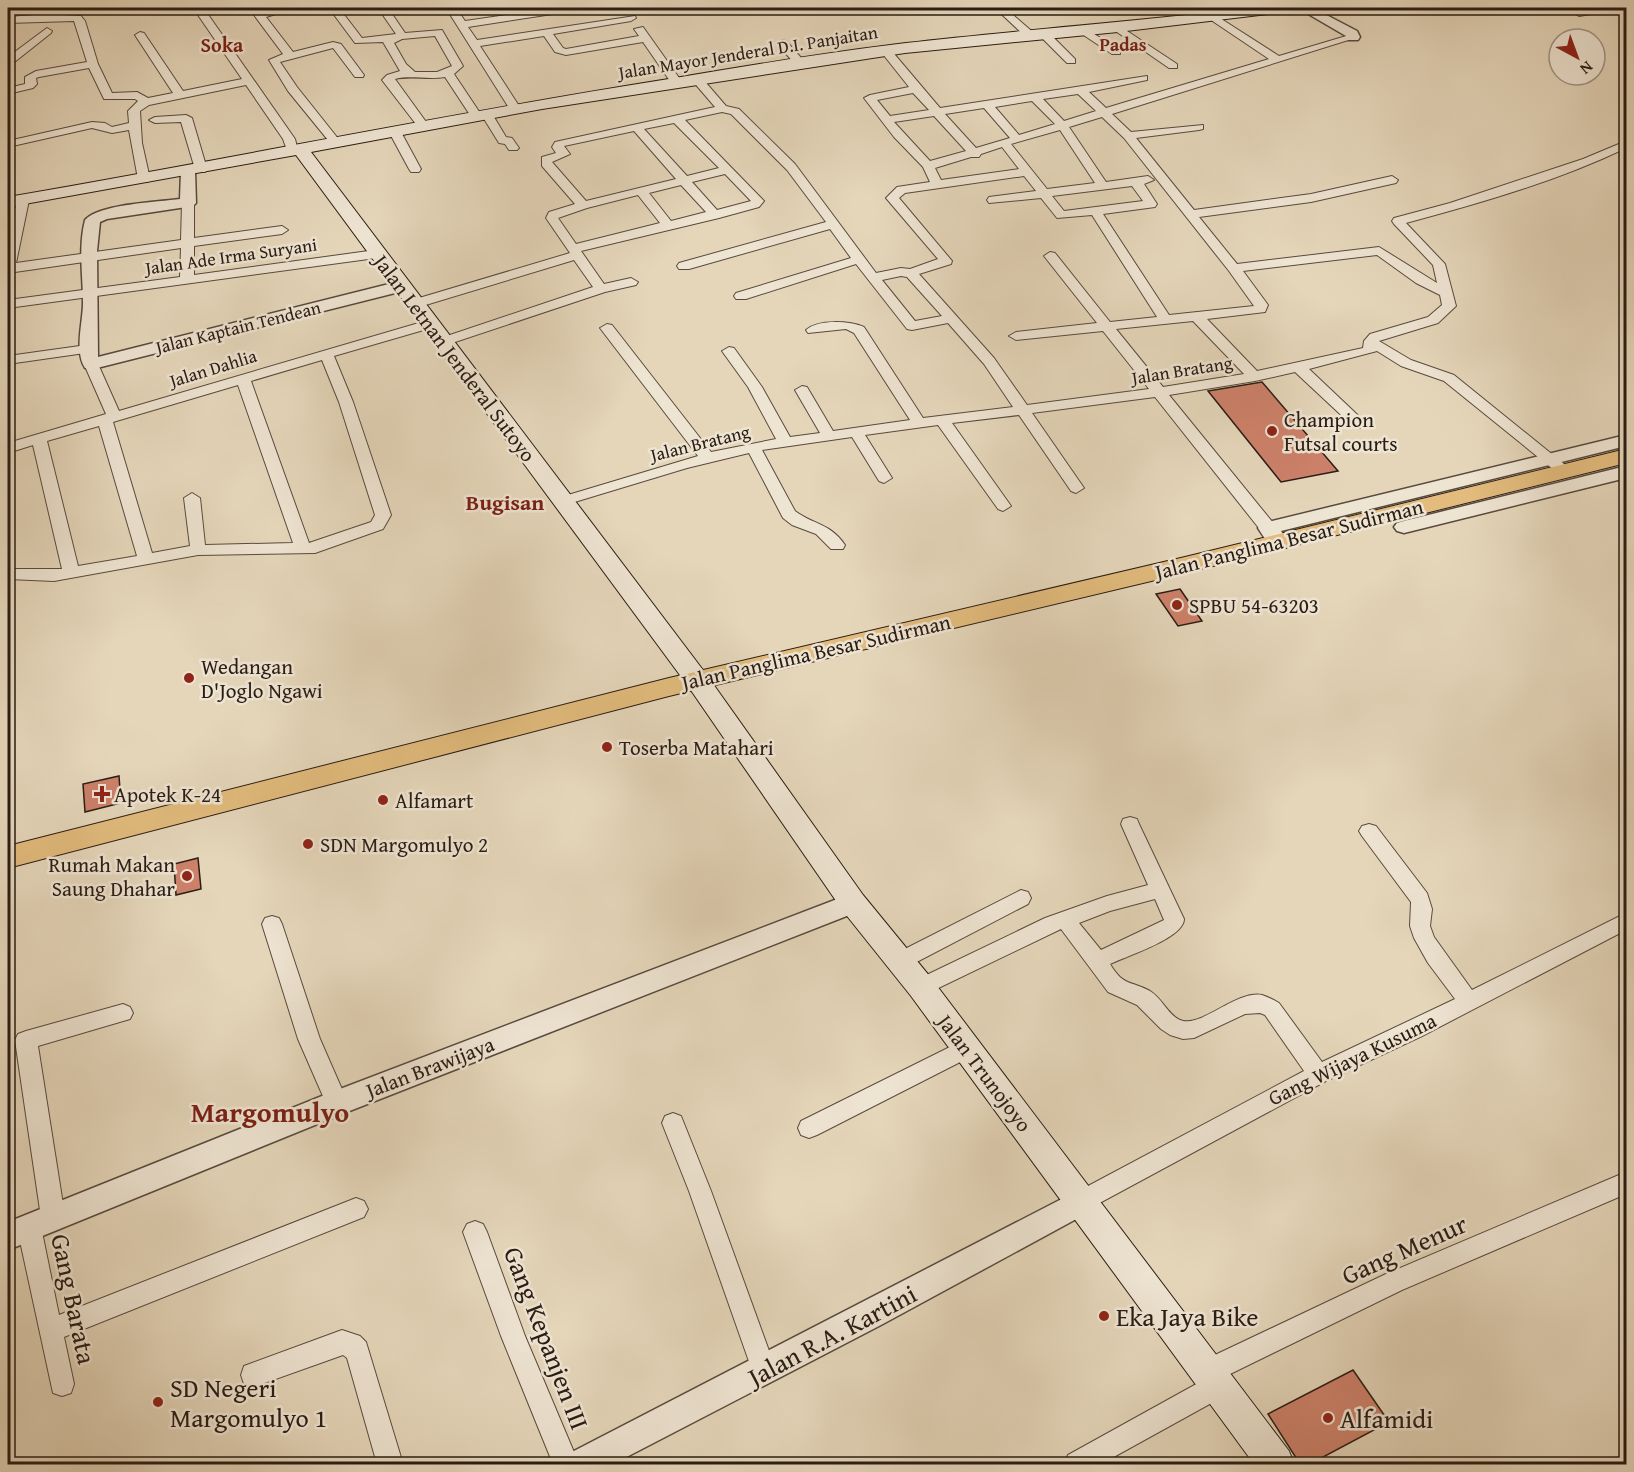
<svg xmlns="http://www.w3.org/2000/svg" width="1634" height="1472" font-family="'Gentium Book Plus',serif">
<style>
.building{fill:#cd816a;stroke:#291c14;stroke-width:1.5}
.lines{fill:none;stroke-linecap:round;stroke-linejoin:round}
.minor-casing{stroke:#584a3e;stroke-width:2}
.tertiary-casing{stroke:#584a3e;stroke-width:3}
.secondary-casing{stroke:#291c14;stroke-width:2}
.primary-casing{stroke:#291c14;stroke-width:2}
.minor{fill:#eee4d2;fill-rule:evenodd}
.tertiary{fill:#eee4d2;fill-rule:evenodd}
.secondary{fill:#eee4d2;fill-rule:evenodd}
.primary{fill:#e2bb7d;fill-rule:evenodd}
.poi-dot{fill:#8f2418;stroke:#eee4d2;stroke-width:2}
.labels{text-anchor:middle;dominant-baseline:central;stroke-width:5;stroke-linejoin:round;paint-order:stroke}
.far-neighbourhood-label{font-size:18px;font-weight:bold;fill:#7a1f14;stroke:#eee4d2}
.far-street-label{font-size:18px;fill:#291c14;stroke:#eee4d2}
.far-quarter-label{font-size:20px;font-weight:bold;fill:#7a1f14;stroke:#eee4d2}
.street-label{font-size:21px;fill:#291c14;stroke:#eee4d2}
.poi-label{font-size:21px;fill:#291c14;stroke:#eee4d2;text-anchor:start}
.neighbourhood-label{font-size:22px;font-weight:bold;fill:#7a1f14;stroke:#eee4d2}
.near-street-label{font-size:26px;fill:#291c14;stroke:#eee4d2}
.near-poi-label{font-size:26px;fill:#291c14;stroke:#eee4d2;text-anchor:start}
.near-quarter-label{font-size:28px;font-weight:bold;fill:#7a1f14;stroke:#eee4d2}
</style>
<rect width="100%" height="100%" fill="#e5d6ba"/>
<filter id="stains"><feTurbulence type="fractalNoise" baseFrequency=".00333" numOctaves="4"/><feColorMatrix values="0 0 0 0 .2 0 0 0 0 .09 0 0 0 0 .02 0 0 0 .5 -.17"/></filter>
<radialGradient id="worn" r=".72"><stop offset=".6" stop-color="#630" stop-opacity="0"/><stop offset="1" stop-color="#630" stop-opacity=".3"/></radialGradient>
<g class="building">
<polygon points="1262,382 1338,471 1281,482 1208,391"/>
<polygon points="1180,589 1202,621 1178,626 1156,594"/>
<polygon points="119,776 121,803 85,812 83,784"/>
<polygon points="198,858 201,889 176,895 174,864"/>
<polygon points="1353,1370 1389,1422 1310,1464 1300,1464 1268,1414"/>
</g>
<g class="lines">
<g class="minor-casing">
<g id="minor">
<polygon points="279,8 295,8 266,17 293,52 333,42 341,44 364,75 363,77 355,77 333,48 280,62 297,87 340,141 340,145 332,145 288,91 269,60 283,54 254,15"/>
<path d="M329,8H339L362,38L396,34L378,8H388L405,33L442,30L463,66L454,74L482,116L480,118H472L445,77C427,80 411,75 395,79L429,126L427,128H419L382,80L387,75L400,71L383,42L355,43ZM435,36L452,66L437,72H415L406,64L394,43L402,39Z"/>
<polygon points="446,8 456,8 465,21 555,8 577,8 572,11 468,27 477,40 635,16 636,18 631,21 553,34 563,48 566,49 639,36 634,29 643,27 682,82 676,85 672,84 643,42 566,55 555,52 544,36 480,46 521,109 519,111 511,111"/>
<polygon points="995,8 1005,8 1035,34 1035,38 1027,38"/>
<polygon points="1593,8 1614,8 1609,11 1579,16 1574,13"/>
<polygon points="203,12 207,13 295,139 298,151 296,153 288,153 283,139 246,85 149,105 140,111 142,143 150,179 148,182 140,182 138,179 129,130 112,133 92,128 8,147 8,141 92,122 105,123 112,127 129,123 128,111 138,101 135,99 104,99 89,68 39,77 36,78 37,84 33,88 8,94 8,88 25,84 25,77 36,71 87,62 74,21 8,23 8,17 47,14 81,16 85,21 98,64 112,93 137,92 148,98 173,93 135,35 140,32 144,33 183,91 242,79 198,15"/>
<path d="M1212,13L1279,56L1353,34L1358,37L1112,114L1131,132L1203,125V129L1199,130L1136,138L1194,210L1311,194L1392,176L1398,180L1396,183L1311,202L1199,217L1237,264L1379,247L1437,283L1433,265L1394,224L1392,221L1394,218L1450,203L1583,159L1626,141V148C1557,181 1481,203 1406,223L1445,264L1456,306L1438,323L1379,341L1411,360L1454,375L1569,468L1572,471L1569,474H1559L1444,381L1401,366L1377,351L1309,369L1365,422L1367,425L1365,428H1355L1295,372L1255,381L1169,395L1274,524L1276,528L1274,532H1262L1155,397L1032,413L1084,488L1076,493L1071,491L1019,415L952,423L1011,506L1003,511L998,509L938,425L865,435L892,478L884,483L879,481L852,437L762,450L795,511C814,525 830,523 845,545L843,549H831L816,534L792,525L783,518L749,453L687,468L568,504H558L555,501L558,498L698,456L600,328L607,324L612,325L711,452L776,439L748,387L722,351L729,347L734,348L762,387L790,437L820,433L795,390L802,386L807,387L833,431L910,420L854,333L846,329L808,333L806,330C818,319 850,321 864,327L923,418L1013,407L984,364L948,323L912,330L907,329L856,264L746,299H736L734,296L736,293L851,258L830,229L689,269H679L677,266L679,263L826,222L787,170L731,114L722,112L685,120L764,201L759,207L719,218L581,251L604,284L631,278L638,282L636,285L605,292L443,346L438,345L436,342L438,339L593,287L574,260L419,307L414,308L407,304L409,301L570,253L546,218L549,212L575,204L542,166V157L556,153L552,147L555,142L715,107L691,79L697,76L701,77L726,106L739,109L795,164L876,273L901,268L910,269L938,259L886,198L897,187L930,182L923,167L894,137L864,98L870,95L909,87L882,53V49H890L940,108L1147,76V80L1089,92L1106,108L1269,59L1208,18L1207,16ZM913,93L929,110L890,116L877,100ZM1078,94L1096,111L1064,121L1043,99ZM1032,101L1055,124L1019,135L995,107ZM984,108L1010,138L976,148L945,114ZM934,116L966,151L930,161L894,122ZM1102,117L1124,138L1229,271L1254,306L1169,315L1103,214L1155,207L1157,204L1144,184L1154,180L1148,176L1106,182L1069,127ZM674,123L719,168L687,176L644,129ZM1060,130L1095,183L1047,189L1011,144ZM634,131L676,179L586,201L552,162L570,154L564,146ZM1002,147L1019,169L941,180L935,168L971,157H979L981,154ZM725,174L751,201L717,210L692,182ZM1024,176L1036,191L989,197L987,200L989,203L1041,198L1057,218L1092,215L1157,317L1110,322L1055,253L1050,252L1044,256L1097,323L1016,332L1009,336L1016,340L1103,331L1149,389L1027,405L994,358L919,274L951,264L952,261L899,198L905,193ZM681,185L706,212L671,221L649,193ZM1132,186L1143,201L1064,211L1052,196ZM638,195L660,223L576,244L558,218L587,208ZM1377,255L1416,283L1440,295L1442,305L1428,317L1370,334L1364,341L1363,348L1257,371L1207,319L1265,312L1268,305L1243,271ZM901,276L907,277L942,316L915,321L882,280ZM1193,321L1244,374L1163,387L1116,329Z"/>
<polygon points="1118,25 1177,64 1177,68 1169,68 1114,30 1113,28"/>
<polygon points="47,28 52,31 51,33 12,64 8,65 8,57"/>
<polygon points="1086,29 1120,50 1120,54 1112,54 1082,34 1081,32"/>
<polygon points="1045,32 1049,33 1075,59 1075,63 1067,63 1041,37 1041,33"/>
<polygon points="782,40 786,41 804,61 804,65 796,65 778,45 777,43"/>
<polygon points="487,111 491,112 506,137 512,138 519,148 517,150 509,150 505,144 499,143 481,114"/>
<polygon points="186,115 192,118 207,169 205,172 197,172 195,169 181,122 155,123 149,120 155,117"/>
<polygon points="395,129 401,132 421,169 419,172 411,172 409,169 389,132"/>
<polygon points="23,196 29,200 16,263 181,240 182,203 188,199 194,203 194,238 282,226 288,230 282,234 194,246 194,275 376,250 382,254 376,258 8,308 8,300 180,277 181,248 8,273 8,242 17,200"/>
<path d="M429,320L434,321L436,324L434,327L334,356L353,402L391,515L383,529L315,553L198,555L54,581L8,579V569H62L33,445L8,453V443L106,414L84,364L86,361H96L98,364L119,411ZM322,360L339,402L375,515L371,522L309,543L251,381ZM238,385L293,543L205,545L200,498L192,493L184,498L190,546L152,553L113,422ZM99,426L137,556L78,566L47,441Z"/>
<polygon points="87,345 94,349 92,352 8,364 8,356"/>
<path d="M1130,817L1137,819L1139,824L1184,919C1184,938 1127,956 1110,964C1124,987 1130,980 1150,991C1162,998 1168,1015 1180,1020C1200,1029 1236,990 1262,995C1268,997 1274,1000 1279,1003L1322,1062L1455,999L1428,963L1414,938L1410,926L1411,902L1362,836L1359,831L1362,826L1369,824L1376,826L1427,893L1432,909L1430,926L1434,937L1472,990L1626,913V930L1422,1036L1326,1081L1081,1213L1073,1210L1070,1202L1073,1194L1304,1071L1265,1015L1260,1013L1245,1014L1194,1038L1183,1039L1170,1035L1161,1029L1137,1005L1108,992L1061,929L928,993L921,996L914,993L911,987L914,981L1045,918L1107,896L1148,885L1121,824L1123,819ZM1155,899L1164,920L1101,950L1079,923L1110,911Z"/>
<polygon points="1021,890 1028,892 1031,898 1028,904 907,967 900,969 893,967 890,961 893,955"/>
<polygon points="272,916 279,918 282,924 320,1039 348,1103 345,1110 337,1113 329,1110 298,1039 262,924 265,918"/>
<polygon points="123,1004 130,1007 133,1013 130,1019 38,1046 65,1217 61,1225 53,1228 45,1225 41,1217 15,1040 18,1034 26,1031"/>
<polygon points="966,1039 974,1041 977,1048 974,1055 817,1135 809,1138 801,1135 798,1128 801,1121"/>
<polygon points="673,1113 681,1116 711,1191 776,1370 773,1379 764,1382 755,1379 752,1370 689,1191 662,1123 665,1116"/>
<polygon points="1626,1172 1626,1194 1402,1290 1224,1377 1229,1386 1226,1395 1101,1464 1064,1464 1068,1455 1200,1382 1195,1372 1198,1363 1386,1274"/>
<polygon points="356,1198 364,1201 368,1209 364,1217 64,1337 74,1384 71,1393 62,1396 53,1393 17,1227 21,1219 29,1216 37,1219 41,1227 59,1315"/>
<polygon points="475,1221 483,1224 487,1232 525,1336 579,1464 553,1464 501,1336 463,1232 467,1224"/>
<polygon points="342,1330 360,1336 366,1342 403,1464 377,1464 347,1358 343,1355 253,1387 244,1384 241,1375 244,1366"/>
</g>
</g>
<g class="tertiary-casing">
<g id="tertiary">
<polygon points="1298,8 1313,8 1357,31 1360,37 1358,40 1348,40 1346,36"/>
<path d="M188,167L195,171L196,203L193,206L107,219L100,222L97,251L98,357L401,281L409,286L407,290L97,368H85C74,351 83,322 83,303C83,275 78,248 85,220C98,204 159,202 180,199L181,171Z"/>
<path d="M1626,435V446L1281,531L1289,542L1286,547C1271,550 1265,539 1258,528L1261,524L1268,522Z"/>
<polygon points="1626,466 1626,478 1404,533 1397,531 1394,527 1397,523 1404,521"/>
<polygon points="853,893 862,896 865,903 862,910 347,1112 8,1250 8,1222 327,1094"/>
<polygon points="1081,1189 1091,1193 1095,1202 1091,1211 881,1325 613,1464 565,1464 570,1453"/>
</g>
</g>
<g class="secondary-casing">
<path id="secondary" d="M1253,8H1292L1285,12L1118,32L905,53L542,109L311,152L706,674L863,895L931,978L1289,1451L1294,1464H1254L911,996L843,911L688,686L296,155L8,207V197C231,159 451,113 675,78C752,65 829,52 906,43C1022,30 1137,21 1253,8Z"/>
</g>
<g class="primary-casing">
<polygon id="primary" points="1626,449 1626,463 1185,573 669,696 8,868 8,846 669,678 1185,557"/>
</g>
<use href="#minor" class="minor"/>
<use href="#tertiary" class="tertiary"/>
<use href="#secondary" class="secondary"/>
<use href="#primary" class="primary"/>
</g>
<g class="poi-dot">
<circle cx="1272" cy="431" r="6"/>
<circle cx="1177" cy="605" r="6"/>
<circle cx="189" cy="678" r="6"/>
<circle cx="607" cy="747" r="6"/>
<path d="M99 785h6v6h6v6h-6v6h-6v-6h-6v-6h6z"/>
<circle cx="383" cy="800" r="6"/>
<circle cx="308" cy="844" r="6"/>
<circle cx="187" cy="876" r="6"/>
<circle cx="1104" cy="1316" r="6"/>
<circle cx="158" cy="1402" r="6"/>
<circle cx="1328" cy="1418" r="6"/>
</g>
<g class="labels">
<g class="far-neighbourhood-label">
<text x="1123" y="44">Padas</text>
</g>
<g class="far-street-label">
<text transform="translate(748 52) rotate(-9)">Jalan Mayor Jenderal D.I. Panjaitan</text>
<text transform="translate(231 256) rotate(-8)">Jalan Ade Irma Suryani</text>
<text transform="translate(238 327) rotate(-14)">Jalan Kaptain Tendean</text>
<text transform="translate(213 368) rotate(-17)">Jalan Dahlia</text>
<text transform="translate(1182 370) rotate(-9)">Jalan Bratang</text>
<text transform="translate(700 443) rotate(-14)">Jalan Bratang</text>
</g>
<g class="far-quarter-label">
<text x="222" y="44">Soka</text>
</g>
<g class="street-label">
<text transform="translate(455 358) rotate(53)">Jalan Letnan Jenderal Sutoyo</text>
<text transform="translate(1289 539) rotate(-14)">Jalan Panglima Besar Sudirman</text>
<text transform="translate(816 652) rotate(-13)">Jalan Panglima Besar Sudirman</text>
<text transform="translate(1352 1059) rotate(-26)">Gang Wijaya Kusuma</text>
<text transform="translate(430 1067) rotate(-21)">Jalan Brawijaya</text>
<text transform="translate(985 1073) rotate(53)">Jalan Trunojoyo</text>
</g>
<g class="poi-label">
<text x="1284" y="419">Champion<tspan x="1284" dy="24">Futsal courts</tspan></text>
<text x="1189" y="605">SPBU 54-63203</text>
<text x="201" y="666">Wedangan<tspan x="201" dy="24">D'Joglo Ngawi</tspan></text>
<text x="619" y="747">Toserba Matahari</text>
<text x="114" y="794">Apotek K-24</text>
<text x="395" y="800">Alfamart</text>
<text x="320" y="844">SDN Margomulyo 2</text>
<text x="175" y="864" text-anchor="end">Rumah Makan<tspan x="175" dy="24">Saung Dhahar</tspan></text>
</g>
<g class="neighbourhood-label">
<text x="505" y="502">Bugisan</text>
</g>
<g class="near-street-label">
<text transform="translate(1404 1249) rotate(-24)">Gang Menur</text>
<text transform="translate(74 1299) rotate(78)">Gang Barata</text>
<text transform="translate(832 1335) rotate(-28)">Jalan R.A. Kartini</text>
<text transform="translate(547 1338) rotate(69)">Gang Kepanjen III</text>
</g>
<g class="near-poi-label">
<text x="1116" y="1316">Eka Jaya Bike</text>
<text x="170" y="1387">SD Negeri<tspan x="170" dy="30">Margomulyo 1</tspan></text>
<text x="1340" y="1418">Alfamidi</text>
</g>
<g class="near-quarter-label">
<text x="270" y="1111">Margomulyo</text>
</g>
</g>
<rect width="1634" height="1472" fill="none" stroke="#e5d6ba" stroke-width="30"/>
<rect x="9" y="9" width="1616" height="1454" fill="none" stroke="#291c14" stroke-width="3"/>
<rect x="15" y="15" width="1604" height="1442" fill="none" stroke="#291c14" stroke-width="1.5"/>
<g transform="translate(1577 57) rotate(139)"><circle r="28" fill="#eee4d2" stroke="#9f9486" stroke-width="1.5"/>
<path d="M0-4.5L10 22L0 15L-10 22Z" fill="#8f2418"/>
<text y="-9" font-size="16" font-weight="bold" text-anchor="middle" fill="#291c14">N</text>
</g>
<rect width="100%" height="100%" filter="url(#stains)"/>
<rect width="100%" height="100%" fill="url(#worn)"/>
</svg>
